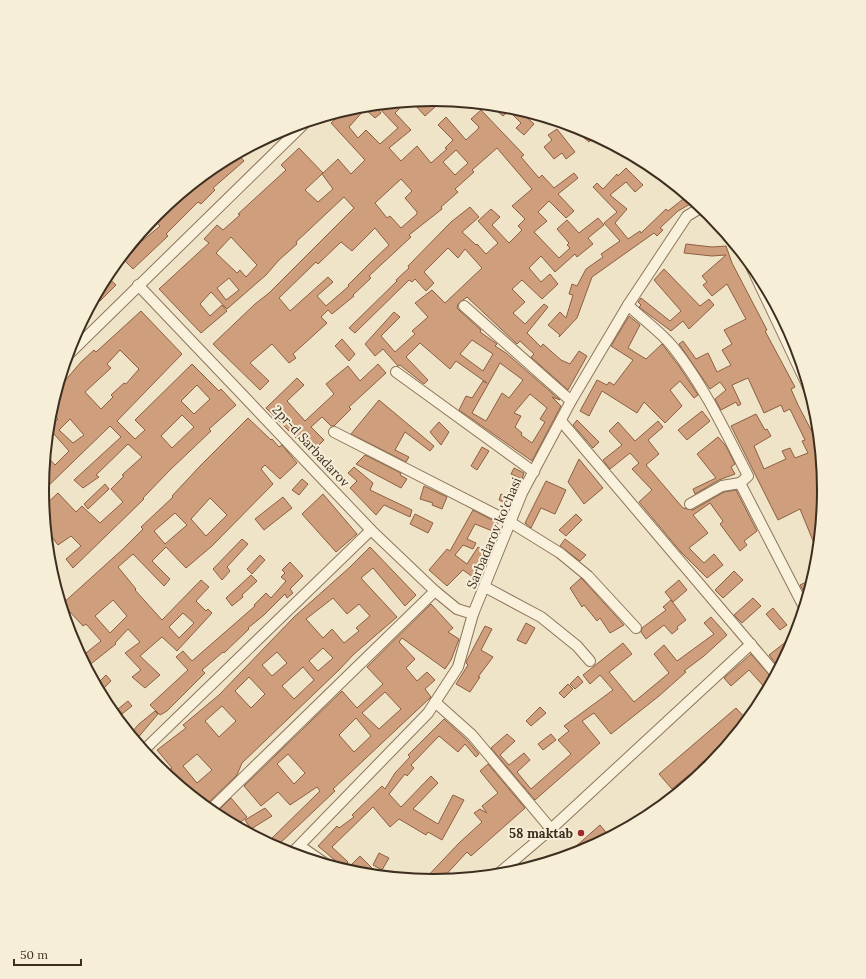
<svg xmlns="http://www.w3.org/2000/svg" width="866" height="979" font-family="Lora,serif">
<style>
.building{fill:#cf9f7d;stroke:#8d5f41;fill-rule:evenodd}
.lines{fill:none;stroke-linecap:round;stroke-linejoin:round}
.street-casing{stroke:#8d765c;stroke-width:12}
.street{stroke:#faf1dc;stroke-width:10}
.poi-dot{fill:#9e2a2b;stroke:#f7eed8;stroke-width:1.5}
.labels{text-anchor:middle;dominant-baseline:central;stroke-width:4;stroke-linejoin:round;paint-order:stroke}
.street-label{font-size:13px;fill:#3d2e20;stroke:#f7eed8}
.poi-label{font-size:13px;font-weight:bold;fill:#3d2e20;stroke:#f7eed8;text-anchor:end}
.rim{fill:none;stroke:#3d2e20;stroke-width:2}
</style>
<rect width="100%" height="100%" fill="#f0e4c8"/>
<g class="building">
<polygon points="429,99 436,106 425,116 415,105 415,100"/>
<path d="M407,101L395,113L411,130L389,148L401,161L417,146L431,163L447,149L445,148L453,140L438,125L446,117L466,140L478,129L479,127L471,119L481,110L524,155L521,157L539,178L542,175L554,188L574,173L578,178L558,194L574,211L566,218L549,201L538,212L547,221L534,232L559,258L570,248L567,245L569,243L557,229L567,220L579,233L598,218L604,225L588,238L593,244L577,257L575,254L555,272L541,256L529,268L541,282L550,274L558,284L542,299L522,280L512,289L525,302L513,313L525,324L544,304L548,307L527,333L541,347L543,344L561,360L570,364L579,351L587,356L568,390L531,357L534,354L520,341L517,344L467,297L458,304L457,308L460,311L481,330L480,332L497,344L495,346L506,353L560,400L552,397L561,406L532,461L459,410L466,396L472,398L483,381L487,383L456,361L450,369L420,343L406,357L428,380L424,384L400,365L398,366L383,349L375,356L365,344L394,312L400,317L381,336L395,352L415,334L412,331L428,317L415,303L432,290L445,303L482,268L465,249L458,258L448,248L424,272L434,283L426,291L415,279L412,282L409,280L355,333L349,328L397,281L396,280L409,268L408,266L451,222L470,207L479,217L462,232L476,245L477,244L486,254L498,243L478,221L491,209L500,217L492,225L509,243L522,230L518,226L525,219L512,206L532,189L497,148L472,170L474,172L455,189L458,192L441,207L442,209L409,235L411,237L369,276L371,278L353,295L354,296L332,314L328,310L321,317L327,323L293,354L296,358L289,363L272,344L250,363L269,381L260,390L213,344L255,304L269,293L354,208L344,197L296,242L297,244L279,260L266,275L227,309L211,292L200,304L210,316L222,305L227,311L201,333L159,289L209,243L204,239L217,225L223,230L240,215L238,214L286,170L281,165L299,148L323,173L305,190L318,202L333,189L322,174L338,159L351,174L365,160L331,123L347,109L374,104L381,113L375,118L365,109L349,127L358,138L366,130L380,144L398,128L381,110L388,103ZM456,150L468,163L455,175L443,162ZM401,179L412,191L405,198L417,212V214L401,228L390,216L387,218L375,203ZM375,228L389,245L369,264L348,285L349,286L326,306L317,296L333,282L328,277L290,311L279,298L316,262L318,264L341,242L352,251ZM231,237L257,265L246,277L240,270L237,273L216,253ZM229,278L239,290L226,300L217,288ZM472,340L493,354L483,371L460,354ZM500,363L523,380L509,398L502,393L486,421L472,413ZM530,394L547,408L540,419L545,422L532,443L521,435L522,433L515,427L521,416L514,413Z"/>
<polygon points="489,104 510,106 530,112 525,116 534,124 524,135 516,128 521,123 509,111 503,116"/>
<polygon points="568,124 583,128 595,135 589,142"/>
<polygon points="557,129 575,152 566,159 562,153 554,159 544,147 552,140 548,135"/>
<polygon points="237,153 244,161 213,188 215,190 201,204 198,202 166,234 168,236 133,269 121,257 138,236 142,241 160,226 152,218 157,213 216,164"/>
<polygon points="626,168 643,185 635,192 626,182 610,195 627,209 615,223 628,239 640,231 641,233 666,209 668,211 687,196 692,203 678,211 660,228 663,230 657,236 654,233 592,277 577,318 559,337 560,335 548,325 560,312 566,318 573,295 569,294 572,284 577,286 586,269 603,257 601,254 620,241 604,223 617,212 593,187 597,183 603,189 617,174 618,176"/>
<polygon points="686,244 712,247 726,246 732,263 767,330 765,331 795,387 791,389 798,405 820,447 824,490 818,553 800,509 778,520 731,426 756,414 765,430 767,429 771,436 754,446 764,469 786,459 782,451 790,448 795,458 808,453 802,441 805,440 790,409 784,412 781,405 764,413 748,378 732,385 741,404 738,406 736,402 721,410 715,399 726,390 720,382 710,389 679,344 683,341 696,359 708,353 717,372 731,365 722,350 732,344 724,330 746,319 727,284 712,296 703,285 707,282 702,276 726,255 712,256 684,253"/>
<polygon points="664,269 700,306 709,299 714,305 689,329 683,321 671,331 639,307 641,305 638,302 641,298 670,321 681,311 654,280"/>
<polygon points="106,276 116,285 100,301 95,296"/>
<path d="M141,311L182,354L117,421L135,439L145,430L135,420L192,364L219,391L221,389L236,405L209,429L211,431L170,470L143,498L144,499L73,568L66,559L81,546L71,536L58,545L52,537L47,541L44,506L58,493L76,512L82,506L100,523L123,502L111,489L124,476L122,475L142,457L128,444L96,475L99,477L83,488L74,480L121,437L110,426L42,492L45,454L55,465L69,451L54,434L47,441L49,422L53,424L58,419L50,411L57,390L81,362L94,350L96,352ZM120,350L139,369L126,384L124,383L111,395L113,397L101,409L85,392L111,368L107,364ZM197,385L210,399L194,414L181,401ZM182,415L194,427L172,448L161,436ZM70,419L84,435L73,443L59,430Z"/>
<polygon points="629,316 640,325 628,348 646,359 662,344 679,366 698,395 694,398 680,381 670,390 682,406 665,423 644,402 637,413 602,391 589,416 580,411 597,380 607,385 609,382 614,385 633,360 611,346"/>
<polygon points="342,339 355,354 349,361 335,346"/>
<polygon points="378,364 386,373 349,407 351,409 334,426 331,426 322,417 311,427 324,440 311,453 266,408 297,378 304,385 287,401 305,421 334,394 326,384 348,366 360,381"/>
<polygon points="379,400 434,446 430,451 405,432 395,450 409,457 406,462 351,434"/>
<polygon points="702,411 710,421 687,440 678,430"/>
<path d="M248,418L271,440L272,439L279,447L282,445L297,463L280,479L265,465L261,469L273,484L212,546L186,568L166,547L152,561L170,579L164,586L133,554L118,567L136,589L135,590L162,620L201,580L209,587L196,601L206,611L208,609L212,613L177,651L162,637L140,656L160,675L145,688L132,677L141,670L125,653L140,642L128,629L115,643L116,644L87,667L81,657L101,641L86,624L83,626L70,612L65,616L61,605L123,549L143,529L141,527L173,497L172,496L201,465ZM210,498L227,515L206,536L191,519ZM175,513L187,525L165,544L154,531ZM113,600L127,616L110,633L95,616ZM183,613L194,623L179,638L169,627Z"/>
<polygon points="577,420 599,442 593,448 573,425"/>
<polygon points="658,421 663,427 648,440 659,454 646,465 683,508 693,510 724,492 736,490 757,531 744,541 747,545 740,551 720,524 723,521 710,503 693,515 708,533 689,548 704,563 714,554 723,565 707,578 681,552 639,502 652,490 632,469 639,463 630,453 610,469 603,460 622,445 609,431 618,422 635,441"/>
<polygon points="439,422 449,432 441,445 430,432"/>
<polygon points="718,437 726,446 735,464 731,467 735,474 719,480 695,494 693,489 716,478 697,454"/>
<polygon points="482,447 489,451 477,470 471,466"/>
<polygon points="365,455 401,473 400,475 407,479 401,488 356,464"/>
<polygon points="579,459 603,488 584,504 568,482"/>
<polygon points="354,467 373,483 370,490 412,510 410,517 384,505 376,515 350,488 357,481 348,473"/>
<polygon points="514,468 524,473 522,479 511,474"/>
<polygon points="302,479 308,484 299,495 292,490"/>
<polygon points="546,481 566,490 555,514 541,508 531,528 525,523"/>
<polygon points="105,484 109,489 88,509 84,504"/>
<polygon points="424,486 447,497 442,509 432,505 433,503 420,499"/>
<polygon points="323,494 357,534 336,552 302,514"/>
<polygon points="501,494 513,498 510,505 499,500"/>
<polygon points="283,497 292,508 264,530 255,519"/>
<polygon points="473,510 498,523 495,532 475,524 467,539 476,543 473,549 463,545 455,555 467,564 478,547 487,553 473,577 463,570 447,586 429,570 447,549 450,551"/>
<polygon points="415,514 433,523 428,533 410,524"/>
<polygon points="576,514 582,520 566,536 559,530"/>
<polygon points="242,539 248,544 227,567 230,571 222,580 213,569"/>
<polygon points="565,539 586,555 580,561 560,546"/>
<path d="M370,547L416,595L405,606L373,568L361,578L397,617L354,654L340,669L242,763L237,775L205,806L186,787L185,789L166,773L172,768L157,750L186,728L183,725L219,695L294,617L350,567ZM333,598L347,614L359,604L370,616L356,628L359,631L344,643L332,629L323,638L306,619ZM323,648L333,658L318,671L309,661ZM277,652L287,663L272,676L262,665ZM303,667L314,680L294,699L282,686ZM249,677L265,694L251,708L235,691ZM222,706L236,721L219,737L205,721ZM197,754L212,770L197,783L183,766Z"/>
<polygon points="260,555 265,560 252,574 247,569"/>
<polygon points="290,562 303,576 290,589 293,593 287,598 285,594 264,615 248,628 249,629 224,653 223,652 202,670 205,673 167,711 160,715 150,705 188,670 176,657 183,651 192,661 255,606 254,605 266,593 271,598 286,581 281,577 285,573 282,570"/>
<polygon points="734,571 743,580 723,598 715,590"/>
<polygon points="251,575 257,581 242,595 243,597 232,606 226,598"/>
<polygon points="581,578 584,581 624,625 610,633 600,618 597,621 584,605 582,607 570,588"/>
<polygon points="813,579 809,589 807,597 800,585"/>
<polygon points="679,580 687,590 673,602 665,592"/>
<polygon points="753,598 761,606 742,623 734,615"/>
<polygon points="671,600 686,620 677,627 678,629 672,634 664,625 646,639 641,632 642,628 666,610 663,607"/>
<path d="M431,604L453,628L448,632L459,639L451,660L445,669L402,638L399,642L415,659L406,668L417,681L427,672L435,680L425,689L431,697L333,789L335,791L276,847L268,842L320,791L317,787L290,805L278,792L261,806L244,786L342,691L357,708L383,684L367,667ZM385,692L401,709L379,729L362,713ZM356,718L371,736L354,752L339,735ZM288,754L305,773L294,784L277,764Z"/>
<polygon points="773,608 787,625 780,630 766,614"/>
<polygon points="711,617 727,635 704,656 684,671 686,672 659,696 611,734 594,713 582,721 600,743 535,800 491,748 507,734 515,741 500,755 509,765 524,753 530,760 517,772 531,789 571,754 558,740 569,731 564,726 613,690 600,675 590,684 583,675 623,643 632,654 609,672 634,702 669,673 654,654 664,645 677,661 714,634 704,623"/>
<polygon points="526,623 535,628 526,644 517,640"/>
<polygon points="485,626 492,629 481,650 493,657 478,677 480,677 470,692 456,684 468,665 466,663 466,662"/>
<polygon points="796,634 794,639 779,668 769,655"/>
<polygon points="751,654 773,679 767,690 749,670 731,686 724,678"/>
<polygon points="106,675 111,681 100,692 96,685"/>
<polygon points="578,676 583,682 575,689 570,684"/>
<polygon points="568,684 573,689 564,698 559,693"/>
<polygon points="128,701 132,706 122,714 118,709"/>
<polygon points="540,707 546,713 531,726 526,721"/>
<polygon points="736,708 747,720 736,734 698,766 703,772 694,779 690,774 672,789 659,774"/>
<polygon points="155,711 158,714 136,740 130,734 139,724"/>
<polygon points="444,719 467,740 479,754 476,757 465,744 458,752 439,736 411,765 414,768 407,776 405,774 389,794 401,807 431,776 438,783 413,809 438,824 453,795 464,800 442,840 428,832 426,835 399,819 390,827 373,807 332,847 348,862 344,868 318,846 337,826 339,828 354,817 352,815 382,786 385,789 395,773 410,757 408,755"/>
<polygon points="551,734 556,740 543,750 538,744"/>
<polygon points="488,764 525,808 471,856 467,852 441,880 424,880 459,843 482,822 474,813 480,809 487,813 482,806 498,793 480,771"/>
<polygon points="231,798 247,817 236,826 215,814"/>
<polygon points="265,808 272,816 251,829 245,820"/>
<polygon points="600,825 609,836 582,851 565,856"/>
<polygon points="379,853 389,858 382,870 373,865"/>
<polygon points="360,856 373,869 368,874 346,870"/>
</g>
<g class="lines">
<g class="street-casing">
<g id="street">
<polyline points="749,262 810,391"/>
<polyline points="138,285 371,530 435,591 457,609 473,614"/>
<path d="M628,305C642,319 660,331 673,347C704,386 725,431 748,476L740,483L804,607"/>
<polyline points="464,306 571,401"/>
<polyline points="67,356 307,121"/>
<polyline points="396,372 534,472"/>
<polyline points="561,421 776,674"/>
<polyline points="334,432 510,522 560,553 588,576 636,628"/>
<polyline points="690,504 722,486 740,483"/>
<polyline points="485,587 541,617 577,646 590,661"/>
<polyline points="435,702 472,735 551,829"/>
<polyline points="144,750 371,530"/>
<polyline points="210,810 435,591"/>
<polyline points="300,846 326,864"/>
<polyline points="292,853 428,713 458,667 473,614 522,493 571,401 628,305 687,216 702,207"/>
<polyline points="498,874 551,829 751,644"/>
</g>
</g>
<use href="#street" class="street"/>
</g>
<circle class="poi-dot" cx="581" cy="833" r="4"/>
<g class="labels">
<g class="street-label">
<text transform="translate(311 446) rotate(47)">2pr-d Sarbadarov</text>
<text transform="translate(494 533) rotate(-67)">Sarbadarov ko'chasi</text>
</g>
<g class="poi-label">
<text x="573" y="833">58 maktab</text>
</g>
</g>
<path d="M0 0H866V979H0ZM49 490a384 384 0 1 1 768 0a384 384 0 1 1-768 0Z" fill="#f7eed8" fill-rule="evenodd"/>
<path class="rim" d="M49 490a384 384 0 1 1 768 0a384 384 0 1 1-768 0Z"/>
<path d="M14 959v6h67v-6" fill="none" stroke="#3d2e20" stroke-width="2"/>
<text x="20" y="959" font-size="12" fill="#3d2e20" stroke="#f7eed8" stroke-width="3" paint-order="stroke">50 m</text>
</svg>
